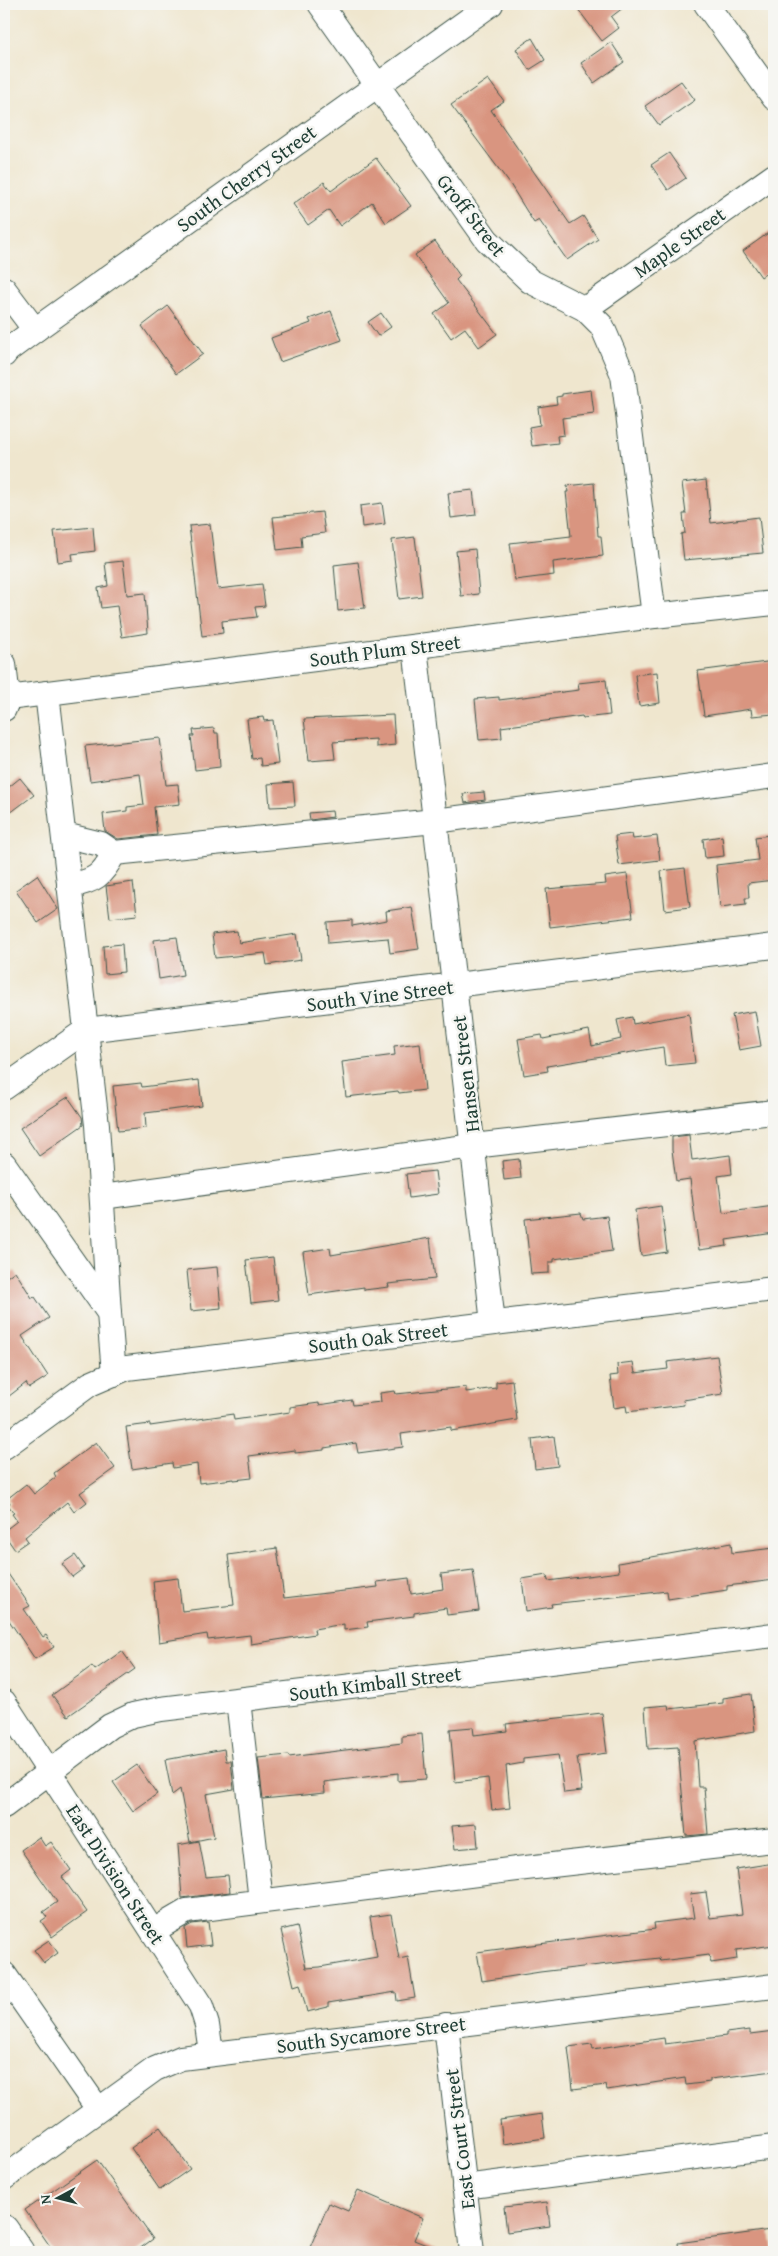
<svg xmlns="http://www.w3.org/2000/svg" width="778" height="2256" font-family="'Gentium Book Plus',serif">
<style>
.building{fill:#d99580}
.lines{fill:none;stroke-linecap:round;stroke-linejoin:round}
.minor-casing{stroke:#3e564b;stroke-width:26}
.highway-casing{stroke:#3e564b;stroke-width:30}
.minor{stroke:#fff;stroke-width:24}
.highway{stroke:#fff;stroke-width:28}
.labels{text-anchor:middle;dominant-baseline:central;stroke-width:5;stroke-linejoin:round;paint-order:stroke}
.street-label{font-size:20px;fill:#1f3d34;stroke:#f6f6f2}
</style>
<rect width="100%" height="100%" fill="#f6f6f2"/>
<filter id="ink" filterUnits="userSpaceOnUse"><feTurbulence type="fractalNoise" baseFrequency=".02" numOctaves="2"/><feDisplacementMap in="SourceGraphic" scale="10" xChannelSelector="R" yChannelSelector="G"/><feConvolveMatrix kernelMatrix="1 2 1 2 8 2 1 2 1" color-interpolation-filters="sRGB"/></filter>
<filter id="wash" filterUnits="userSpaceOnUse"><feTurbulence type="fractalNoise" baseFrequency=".0096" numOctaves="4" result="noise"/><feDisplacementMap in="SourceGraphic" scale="20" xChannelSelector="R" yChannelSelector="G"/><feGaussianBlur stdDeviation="1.12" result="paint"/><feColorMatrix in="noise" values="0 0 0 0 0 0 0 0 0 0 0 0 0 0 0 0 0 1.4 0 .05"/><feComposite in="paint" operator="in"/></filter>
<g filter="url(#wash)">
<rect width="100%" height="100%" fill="#efe6ce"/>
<g id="blocks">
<g class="building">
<polygon points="574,4 628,4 611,17 619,28 602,41"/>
<polygon points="532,38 545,60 529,70 516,49"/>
<polygon points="611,42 624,62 594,83 581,63"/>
<polygon points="488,79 504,101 491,110 570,224 583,216 598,239 567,260 539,220 534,223 510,184 451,105"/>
<polygon points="681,81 695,100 659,125 645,106"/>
<polygon points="669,153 686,178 668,190 651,165"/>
<polygon points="376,158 411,206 386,223 372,202 340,226 329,210 308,225 293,204 324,182 331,191"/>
<polygon points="774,229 774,268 761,277 743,251"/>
<polygon points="435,241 460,276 456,280 497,334 479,347 465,328 451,338 434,314 449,303 415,255"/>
<polygon points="168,306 203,354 176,374 142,326"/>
<polygon points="331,311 342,340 280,362 271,338 311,323 309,319"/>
<polygon points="381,313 391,327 378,336 368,322"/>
<polygon points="591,390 594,414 562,418 564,435 557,436 558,443 532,446 529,427 540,425 538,407 557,404 556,397 562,396 562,394"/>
<polygon points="706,480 711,523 759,517 763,553 684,560 681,534 685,533 683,514 686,514 682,483"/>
<polygon points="594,483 598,536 601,536 603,556 553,562 554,575 515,580 510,543 571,536 566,492 568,492 567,486"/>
<polygon points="473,490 476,515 451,518 448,493"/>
<polygon points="382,503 385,524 362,527 360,506"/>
<polygon points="322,512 325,533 301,536 302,547 277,550 273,517"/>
<polygon points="210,524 218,589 262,584 265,606 255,607 257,617 222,621 223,633 202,636 189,526"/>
<polygon points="93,527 95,551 72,554 73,560 58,562 54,531"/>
<polygon points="415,537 422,596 399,599 392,540"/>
<polygon points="475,549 479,594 461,596 456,551"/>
<polygon points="123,561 127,595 145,593 148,633 122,637 117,606 101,608 98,588 108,586 105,563"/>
<polygon points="358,562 365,608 338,611 334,565"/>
<polygon points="774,661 774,714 752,716 751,709 704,716 698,671"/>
<polygon points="657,672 660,703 639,706 635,675"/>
<polygon points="606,680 610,715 583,718 582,716 501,727 502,738 479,740 475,699 499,697 499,700 579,690 578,683"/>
<polygon points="393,715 395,745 376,747 376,739 333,742 335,759 309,761 304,719"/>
<polygon points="263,717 264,721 273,720 278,764 261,766 260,758 252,759 247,719"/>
<polygon points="214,728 215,733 218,733 220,767 195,770 191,736 194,736 193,730"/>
<polygon points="160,738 166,785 178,784 180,804 154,807 157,835 118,839 105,831 103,814 127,811 127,807 144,805 140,774 90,781 85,746"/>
<polygon points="20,778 34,795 10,813 4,806 4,791"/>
<polygon points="293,782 295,806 270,807 268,784"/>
<polygon points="484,792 485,800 465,803 463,794"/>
<polygon points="332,811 333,817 310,820 309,813"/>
<polygon points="632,834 633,839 657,836 660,860 619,865 615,836"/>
<polygon points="770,835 774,880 748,883 749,898 745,898 746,904 720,907 716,865 758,860 755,837"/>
<polygon points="722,836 724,856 705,858 703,839"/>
<polygon points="685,868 690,907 665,910 661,871"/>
<polygon points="627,874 633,917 550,927 546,889 606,884 605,877"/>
<polygon points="37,875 58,909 38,923 16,890"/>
<polygon points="133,882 137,915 110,918 106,886"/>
<polygon points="412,907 419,949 390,953 388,938 328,943 327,922 352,920 352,926 387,920 386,911"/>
<polygon points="237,931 239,943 297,934 301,960 267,965 265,953 215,958 212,934"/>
<polygon points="177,937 183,975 159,979 154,940"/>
<polygon points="122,944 124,972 105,974 103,946"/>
<polygon points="755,1011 761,1046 739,1050 732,1015"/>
<polygon points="689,1014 695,1063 665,1066 663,1047 547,1066 548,1071 524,1075 518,1039 542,1035 543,1039 589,1030 592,1046 621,1039 617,1020 632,1017 633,1024"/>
<polygon points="420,1043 425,1090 399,1093 398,1091 346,1097 342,1062 395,1055 394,1046"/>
<polygon points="199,1080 202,1106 145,1113 146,1128 118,1131 113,1086 141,1083 142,1087"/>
<polygon points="68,1097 82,1117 83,1125 39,1156 20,1128"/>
<polygon points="689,1135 692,1160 730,1155 732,1174 718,1176 723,1213 774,1206 774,1233 726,1240 727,1246 699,1250 690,1179 676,1181 672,1150 672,1137"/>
<polygon points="519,1159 521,1178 504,1180 502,1161"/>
<polygon points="435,1171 438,1194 409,1198 406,1174"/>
<polygon points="661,1206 667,1252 641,1256 635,1210"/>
<polygon points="581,1213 583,1219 607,1216 612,1251 554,1259 554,1262 549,1262 549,1273 531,1274 525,1219"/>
<polygon points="430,1238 435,1279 388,1284 389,1287 364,1290 364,1287 309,1295 303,1252 330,1248 331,1255"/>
<polygon points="273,1257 278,1300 251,1303 246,1260"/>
<polygon points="217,1267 221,1308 191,1311 187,1270"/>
<polygon points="15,1271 32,1298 35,1297 49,1318 22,1336 48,1376 29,1388 26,1383 4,1400 4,1279"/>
<polygon points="717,1356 723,1394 683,1400 684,1405 627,1412 626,1406 614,1408 610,1376 618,1375 617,1364 633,1362 635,1373 668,1369 667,1362"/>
<polygon points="512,1380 517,1420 451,1431 451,1427 401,1434 403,1447 358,1453 356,1443 324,1448 324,1450 295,1453 295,1450 249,1456 252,1478 234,1480 234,1479 199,1483 197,1464 173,1468 172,1463 132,1469 126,1427 150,1424 150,1426 233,1414 234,1420 290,1412 290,1407 319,1403 319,1405 352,1400 353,1405 381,1402 380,1393 395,1391 396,1394 466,1387 466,1392 496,1388 496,1382"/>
<polygon points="554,1436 558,1466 535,1469 532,1439"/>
<polygon points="96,1442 115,1468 80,1493 87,1502 74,1512 67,1502 25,1537 28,1541 15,1550 4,1534 4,1531 17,1521 12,1514 14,1513 8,1505 10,1503 7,1499 26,1484 34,1494 56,1477 54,1473"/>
<polygon points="731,1543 732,1553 774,1548 774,1580 727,1586 727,1590 668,1599 667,1591 551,1604 552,1607 526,1611 522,1579 547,1575 548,1581 619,1572 618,1563"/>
<polygon points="277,1548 284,1598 378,1587 377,1582 409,1578 411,1594 443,1589 441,1574 473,1570 479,1611 447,1615 446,1608 414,1613 414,1616 367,1622 368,1627 344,1630 344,1624 314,1629 315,1634 251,1644 250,1635 208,1640 207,1634 159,1642 153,1581 178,1578 182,1611 234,1605 228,1555"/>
<polygon points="75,1555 84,1568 72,1577 62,1564"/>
<polygon points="4,1568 30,1606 24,1609 43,1637 46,1635 54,1647 35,1659 4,1613"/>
<polygon points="122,1651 135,1669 68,1716 52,1695 92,1666 95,1670"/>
<polygon points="751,1694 755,1731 695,1741 698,1787 704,1787 708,1834 686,1836 678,1747 648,1749 645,1707 668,1705 669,1709 723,1703 723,1698"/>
<polygon points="602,1713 607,1753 577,1757 582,1791 564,1793 558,1755 523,1759 523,1763 506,1766 510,1808 492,1810 488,1778 455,1782 450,1729 473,1727 474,1735 507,1731 506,1724"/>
<polygon points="422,1734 426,1779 398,1781 398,1773 324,1782 325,1793 263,1799 258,1758 288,1755 289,1757 402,1743 402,1736"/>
<polygon points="224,1749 226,1761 231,1761 234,1789 206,1794 214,1837 190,1842 180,1789 172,1795 165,1760"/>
<polygon points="137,1765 157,1794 133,1811 113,1782"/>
<polygon points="476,1824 478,1847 455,1849 452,1826"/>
<polygon points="39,1837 45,1846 51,1842 71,1870 62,1877 87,1912 52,1937 41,1921 47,1917 43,1912 57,1902 21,1850"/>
<polygon points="199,1841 206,1877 228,1875 230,1892 182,1898 178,1845"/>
<polygon points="774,1863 774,1945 736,1950 737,1959 711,1963 709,1955 660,1961 659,1958 540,1972 482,1981 477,1952 655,1929 654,1923 694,1918 690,1894 706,1892 710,1918 742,1914 736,1869"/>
<polygon points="391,1914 399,1959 408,1957 415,1998 397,2001 396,1992 328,2003 328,2007 307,2012 300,1984 294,1986 281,1930 297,1926 306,1968 320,1967 377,1957 370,1917"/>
<polygon points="208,1922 211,1945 187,1948 185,1928 192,1924"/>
<polygon points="49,1940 58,1953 44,1963 34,1950"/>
<polygon points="750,2030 750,2034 774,2031 774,2071 710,2079 710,2082 686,2085 685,2078 607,2090 606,2085 573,2089 568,2047 592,2044 593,2049 664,2038 665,2044 726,2036 726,2033"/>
<polygon points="542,2114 545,2138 503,2144 500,2120"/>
<polygon points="160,2127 190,2169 160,2190 131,2148"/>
<polygon points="97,2160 153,2239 135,2252 54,2252 25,2210"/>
<polygon points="358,2190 423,2218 414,2240 444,2252 308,2252 329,2203 348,2211"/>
<polygon points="547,2202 550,2226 507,2232 504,2207"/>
<polygon points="770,2230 773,2252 679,2252 678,2243"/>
</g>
</g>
</g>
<g filter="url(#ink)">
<use href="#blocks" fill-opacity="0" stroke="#3e564b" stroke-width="1"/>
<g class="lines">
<g class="minor-casing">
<g id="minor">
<polyline points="320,4 487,240 530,281 585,309 602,326 623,375 654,616"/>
<polyline points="706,4 774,98"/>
<polyline points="4,289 35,330"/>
<polyline points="585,309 774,176"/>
<polyline points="4,355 8,350 35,330 491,4"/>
<polyline points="415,647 493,1323"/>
<polyline points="4,664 8,698 4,709"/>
<polyline points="47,693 97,1125 109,1313"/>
<polyline points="8,698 654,616 774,603"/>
<polyline points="64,835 101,844 114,853 435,821 774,776"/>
<path d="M69,886C95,881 102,876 114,853"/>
<polyline points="4,1088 86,1030 774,946"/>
<polyline points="4,1164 109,1313 114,1374"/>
<polyline points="102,1197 473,1146 774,1112"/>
<polyline points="4,1447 90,1384 127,1368 774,1289"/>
<polyline points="238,1700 261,1901"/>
<polyline points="4,1702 201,2006 207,2025 211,2052"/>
<polyline points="4,1806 110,1726 133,1715 161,1709 774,1635"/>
<polyline points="153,1931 187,1911 517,1869 774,1840"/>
<polyline points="4,1974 98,2109"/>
<polyline points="446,2025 472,2252"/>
<polyline points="4,2178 155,2069 181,2058 774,1986"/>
<polyline points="464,2187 774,2147"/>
</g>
</g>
<g class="highway-casing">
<polyline id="highway" points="4,2229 20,2252"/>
</g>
<use href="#minor" class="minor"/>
<use href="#highway" class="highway"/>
</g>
</g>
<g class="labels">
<g class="street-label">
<text transform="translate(246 178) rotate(-36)">South Cherry Street</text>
<text transform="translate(472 215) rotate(52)">Groff Street</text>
<text transform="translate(679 242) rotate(-35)">Maple Street</text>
<text transform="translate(385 650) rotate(-7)">South Plum Street</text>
<text transform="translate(380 995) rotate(-7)">South Vine Street</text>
<text transform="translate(465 1074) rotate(-97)">Hansen Street</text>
<text transform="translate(378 1337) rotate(-7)">South Oak Street</text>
<text transform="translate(375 1683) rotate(-7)">South Kimball Street</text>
<text transform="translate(116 1874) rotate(57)">East Division Street</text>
<text transform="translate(371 2034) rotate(-7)">South Sycamore Street</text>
<text transform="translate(459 2139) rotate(-97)">East Court Street</text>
</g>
</g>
<rect width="778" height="2256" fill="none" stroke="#f6f6f2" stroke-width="20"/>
<g transform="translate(58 2198) rotate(263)" stroke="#f6f6f2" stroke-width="4" paint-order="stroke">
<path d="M0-4L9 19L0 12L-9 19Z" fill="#1f3d34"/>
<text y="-8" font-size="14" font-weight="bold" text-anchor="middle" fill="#1f3d34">N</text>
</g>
</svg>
